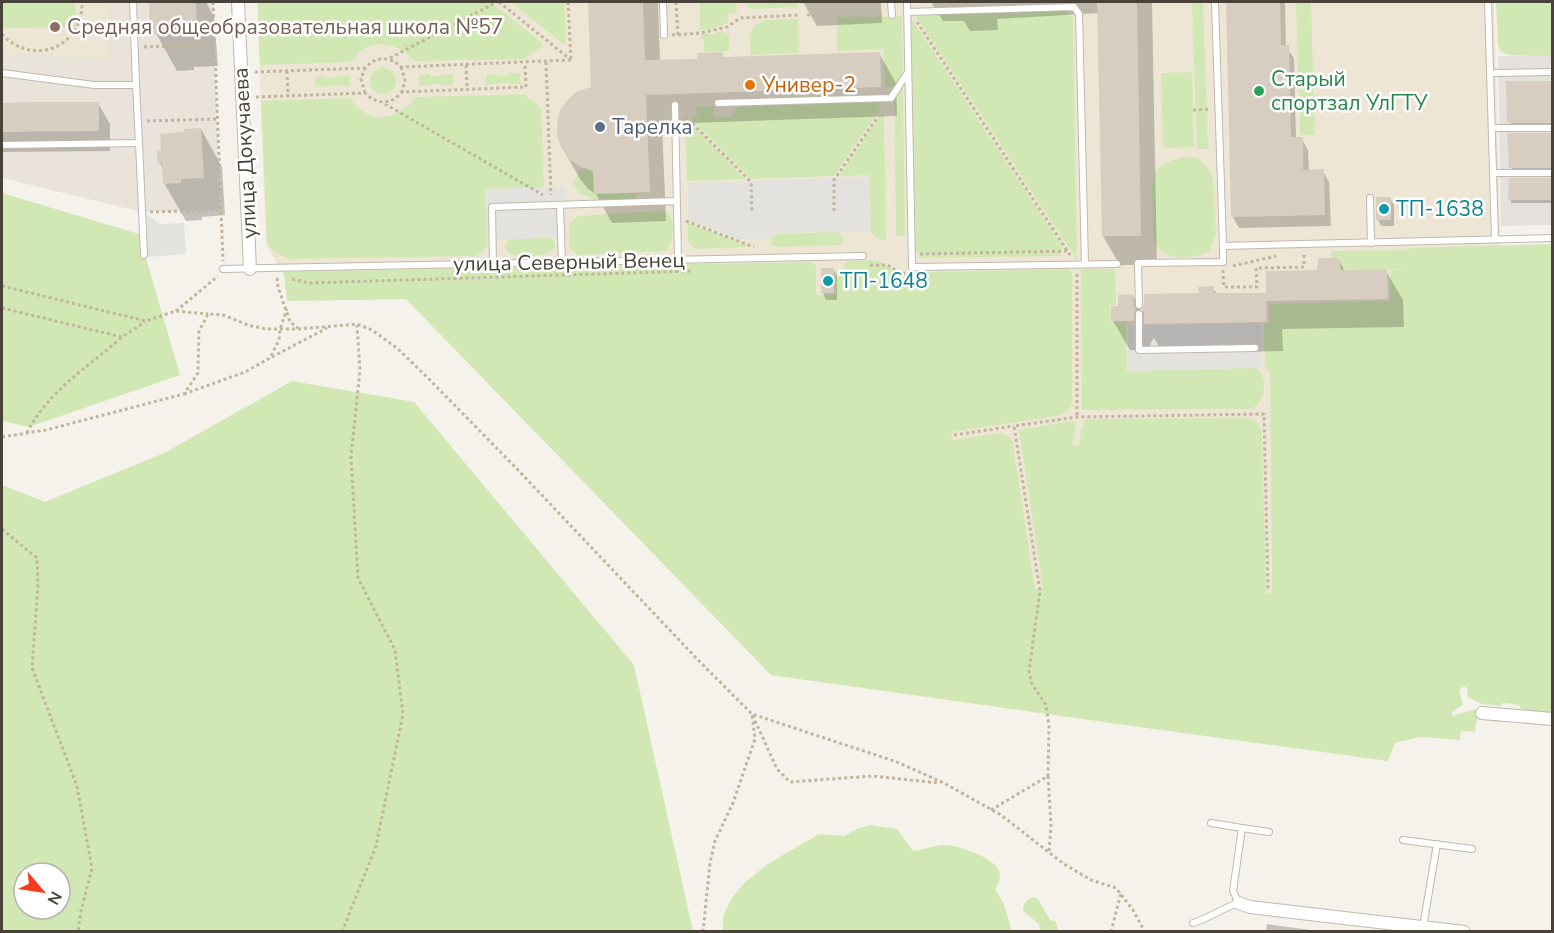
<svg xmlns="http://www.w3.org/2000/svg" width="1554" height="933" font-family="'Nunito Sans',sans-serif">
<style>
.residential{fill:#e9e3d9}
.industrial{fill:#e5e1dc}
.education{fill:#eee6d5}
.green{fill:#d2e8b4;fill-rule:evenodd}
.parking{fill:#e4e2df}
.shadow{fill:#0003}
.building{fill:#d7cdc0}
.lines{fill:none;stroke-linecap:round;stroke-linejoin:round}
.lane-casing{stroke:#c1b9ad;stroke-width:8}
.street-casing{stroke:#c1b9ad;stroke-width:14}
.path{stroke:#c2b59e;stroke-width:3;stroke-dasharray:3 3;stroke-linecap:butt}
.lane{stroke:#fff;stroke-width:6}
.street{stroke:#fff;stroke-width:12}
.education-dot{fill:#8d6e63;stroke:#fff;stroke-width:2}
.food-dot{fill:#e8710a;stroke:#fff;stroke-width:2}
.leisure-dot{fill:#2e9e5b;stroke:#fff;stroke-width:2}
.service-dot{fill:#5c6f8a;stroke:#fff;stroke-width:2}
.culture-dot{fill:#0f9aa8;stroke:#fff;stroke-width:2}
.labels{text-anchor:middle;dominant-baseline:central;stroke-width:5;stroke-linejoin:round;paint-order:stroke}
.education-label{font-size:21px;fill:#785e54;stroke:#fff;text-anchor:start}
.leisure-label{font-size:21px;fill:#27864d;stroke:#fff;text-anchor:start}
.food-label{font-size:21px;fill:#c56008;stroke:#fff;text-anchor:start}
.service-label{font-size:21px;fill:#4e5e75;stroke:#fff;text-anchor:start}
.street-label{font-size:21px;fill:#494238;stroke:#fff}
.culture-label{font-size:21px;fill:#0d838f;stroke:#fff;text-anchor:start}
</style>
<rect width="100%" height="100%" fill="#f5f2eb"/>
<polygon class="residential" points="2,2 213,2 220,210 142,212 2,178"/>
<polygon class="industrial" points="1552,55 1552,225 1501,226 1498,56"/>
<g class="education">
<polygon points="2,2 109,2 109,59 2,52"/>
<polygon points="257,2 1494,2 1501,261 1522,596 1154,729 771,675 406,299 287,301 284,275 266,245"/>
</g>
<g class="green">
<polygon points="2,2 75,2 76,27 2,28"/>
<path d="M258,2H491L542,43V47L523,59L414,61C397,40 366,37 351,62L260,65Z"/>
<polygon points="511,2 564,2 566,44 563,44"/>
<polygon points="700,2 736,2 737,13 728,14 728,23 712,29 700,30"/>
<polygon points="744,2 797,2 798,7 750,9"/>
<polygon points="1192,2 1203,2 1208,149 1197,149"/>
<polygon points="1296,2 1311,2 1315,135 1300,135"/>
<polygon points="1496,2 1552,2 1552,56 1509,55 1501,52 1498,45"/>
<polygon points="1066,11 1073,17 1077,260 915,15"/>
<polygon points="902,16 905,235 896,236 894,87 885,87 883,49 837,51 837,17"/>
<polygon points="911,18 1064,249 1059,250 1062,256 919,258 919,252 916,252"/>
<polygon points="798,19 799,53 750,55 750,34 755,25 767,20"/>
<polygon points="723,31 724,33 729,33 729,51 704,52 704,40 701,38 701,34 713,34"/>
<circle cx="383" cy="81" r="13"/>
<polygon points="1192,72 1194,147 1163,148 1161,73"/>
<polygon points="508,73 520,73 521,84 509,84 508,82 486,85 486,74 497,74 498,76 508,76"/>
<polygon points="430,74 430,77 453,74 453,85 441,85 441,83 419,86 419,75"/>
<polygon points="349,75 350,87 327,85 326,87 315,87 315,76 326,76 327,79"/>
<path d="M524,94L541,108L544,188L485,189L487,245L482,253L475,256L292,259C281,257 271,252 267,241L261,101L351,98C367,127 398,120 416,97Z"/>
<polygon points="879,102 880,109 834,176 751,179 690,118 697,117 696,107 714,106 714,117 731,117 737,107"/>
<polygon points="882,113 884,114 886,241 876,238 871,232 869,175 839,176"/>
<polygon points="685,117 745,179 687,181"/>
<path d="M1186,157L1198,158L1210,170L1213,181L1216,235L1209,252C1189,260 1157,263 1153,234C1152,225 1153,215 1153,206C1152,195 1150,180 1157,170C1162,162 1177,159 1186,157Z"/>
<polygon points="582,168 593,172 594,194 636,193 637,199 600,201 579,193 573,183"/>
<polygon points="2,193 139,234 180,375 29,427 2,421"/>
<path d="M661,211C679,215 674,238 667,251L580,255L573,252L569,247V224L578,216Z"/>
<path d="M688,223L746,245L745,247L697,249C685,245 688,234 688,223Z"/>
<polygon points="838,232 843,237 842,243 838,245 776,247 771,245 771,236 777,234"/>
<path d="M550,238L554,241L555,247L548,254C535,255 504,262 505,244L510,239Z"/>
<path d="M1552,244V715L1522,711L1519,705L1503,703L1501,706L1482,704L1468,697L1467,688L1464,686L1459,690L1463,705L1452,712V716L1476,709L1500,712L1498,722L1477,719L1475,732L1461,731L1460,740L1420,737L1395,743L1388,761L1154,729L771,675L406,299L287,301L284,272L809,262L816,265V295L836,294V270H841L848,261L876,260L899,273L1068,269L1072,273V402L1070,407L1062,415L951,432L953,440L1000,433L1012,438L1035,589L1043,588L1019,430L1071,421L1076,423L1072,446H1079C1081,437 1080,429 1085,420L1090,419L1247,418L1255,420L1262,431L1266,593H1272L1270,373L1265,365L1264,323L1269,322V304L1390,301V270L1410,269H1331V251L1409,250V248Z"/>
<path d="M1081,269H1115L1116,305H1110L1111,322H1126L1127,371L1256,368C1268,376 1267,403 1251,409L1082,410Z"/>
<path d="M292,381L414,402L634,665L693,931H2V485L45,502L166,452ZM24,873H60V909H24Z"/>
<path d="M870,825L897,829L913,851C923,850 932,846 941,845C956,844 1001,858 1000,876C1000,880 997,886 995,889L1003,902L1012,931H723V916L732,898L744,883L768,864L819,834L844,836L857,829Z"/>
<path d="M1033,897L1038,899L1050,920L1056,921L1058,931H1040L1039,924L1023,911C1023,903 1026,900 1033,897Z"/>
</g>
<g class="parking">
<polygon points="869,177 870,231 775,233 767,239 739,239 689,220 688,183"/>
<polygon points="565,187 567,237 487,240 485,189"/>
<polygon points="146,214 160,224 184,223 186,254 148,257"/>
<polygon points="1261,323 1262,367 1128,371 1128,326"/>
</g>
<g class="shadow">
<polygon points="150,2 206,2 214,17 218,66 194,67 194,70 177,71 152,26"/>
<polygon points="589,2 658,2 660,61 699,60 722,54 725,59 879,53 896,83 897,116 662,124 666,221 612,223 596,194 588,189 580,179 563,149 592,88"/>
<polygon points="803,2 881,2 882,23 817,26"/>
<polygon points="931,2 1152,2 1157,265 1120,265 1103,236 1099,13 997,19 998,30 970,31 964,21 943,21"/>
<polygon points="1228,2 1285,2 1286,47 1294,58 1296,139 1302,139 1308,150 1309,171 1323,171 1329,182 1331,226 1239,228 1233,217"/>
<polygon points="1507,83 1552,83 1552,125 1511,125"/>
<polygon points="98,103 110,124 110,151 2,152 2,104"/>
<polygon points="201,129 222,167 225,215 202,217 202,220 186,221 164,183 163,170 160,163 163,152 186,134"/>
<polygon points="1509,135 1552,135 1552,170 1512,170"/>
<polygon points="1510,180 1552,180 1552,203 1511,203"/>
<polygon points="1390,198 1394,205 1394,226 1381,226 1378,220"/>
<polygon points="1338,259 1345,271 1386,271 1403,300 1404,327 1282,329 1283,351 1163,353 1154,338 1150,344 1150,350 1130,350 1113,321 1133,296 1142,312 1146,306 1200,294 1213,288 1217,294 1267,294 1319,272"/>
<polygon points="834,270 837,276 837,300 826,300 823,293"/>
<polygon points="1267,924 1325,932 1266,932"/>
</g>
<g class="building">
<polygon points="149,2 196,2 197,29 173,30 173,33 154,34 154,26 150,26"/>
<polygon points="588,2 643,2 645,60 697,59 697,53 723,52 723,57 880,52 881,87 646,95 650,192 594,194 593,171 581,167 570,160 562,149 557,137 557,123 560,111 568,99 578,91 591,87"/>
<polygon points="1097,2 1137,2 1141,236 1102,236"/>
<polygon points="1226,2 1280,2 1281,45 1289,45 1291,137 1303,137 1303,170 1324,169 1325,215 1231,217"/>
<polygon points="1506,81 1552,81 1552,123 1507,123"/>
<polygon points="35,102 99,102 99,131 2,132 2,103"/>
<polygon points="201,128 204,178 181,179 181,183 163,184 162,163 158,164 157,151 161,151 160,134 184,132 184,129"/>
<polygon points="1507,133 1552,133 1552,168 1509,168"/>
<polygon points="1509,178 1552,178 1552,200 1508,200"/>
<rect x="1376" y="197" width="15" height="23"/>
<polygon points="1318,258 1339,258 1341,270 1387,269 1388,299 1266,301 1267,322 1144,324 1144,313 1142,309 1144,305 1144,294 1199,293 1198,287 1214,286 1214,293 1266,293 1266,271 1317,270"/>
<rect x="821" y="268" width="13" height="25"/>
<polygon points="1133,294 1134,306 1136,309 1134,313 1134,321 1111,321 1111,306 1118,306 1118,295"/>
</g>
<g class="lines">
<g class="lane-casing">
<g id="lane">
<polyline points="663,2 664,35"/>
<polyline points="891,2 892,15"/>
<polyline points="907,2 912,267 1117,264"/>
<polyline points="1215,2 1223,246"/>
<polyline points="1488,2 1495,239"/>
<polyline points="907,12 1074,7 1079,14 1085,264"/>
<polyline points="2,73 94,85 136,85 133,2"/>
<polyline points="1491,73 1552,72"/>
<polyline points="718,103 891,98 908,72"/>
<polyline points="675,105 678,260"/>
<polyline points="1493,128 1552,128"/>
<polyline points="139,143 144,255"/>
<polyline points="2,145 139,143 136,85"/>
<polyline points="1494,173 1552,173"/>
<polyline points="1370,198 1371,243"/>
<polyline points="560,205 562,263"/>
<polyline points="493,264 492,207 677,201"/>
<polyline points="223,269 863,256"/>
<polyline points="1139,305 1138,263 1223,262 1223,246 1552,238"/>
<polyline points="1139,314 1139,350 1255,348"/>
<polyline points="1242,828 1269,832"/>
<polyline points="1403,840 1472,849"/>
<path d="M1193,923C1210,918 1222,908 1239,903L1233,891L1242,828L1211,823"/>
<polyline points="1423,927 1437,844"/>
</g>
</g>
<g class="street-casing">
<g id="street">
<polyline points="238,2 250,269"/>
<polyline points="1482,713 1552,719"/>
<polyline points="1239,903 1250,907 1464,932"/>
</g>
</g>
<g class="path">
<polyline points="213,2 223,261"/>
<polyline points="499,2 571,60"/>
<polyline points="568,2 571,60"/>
<polyline points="676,2 678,35"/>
<polyline points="807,15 882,15"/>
<polyline points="917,22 1070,255"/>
<path d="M2,34C33,68 83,47 82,2"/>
<polyline points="672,35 701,33 727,27 740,18 799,15"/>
<polyline points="144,47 214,44"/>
<polyline points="390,58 497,2"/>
<polyline points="546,62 551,195"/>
<polyline points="466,65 467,89"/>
<polyline points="401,67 405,80 402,92"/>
<polyline points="287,71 288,96"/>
<path d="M255,72L365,68C376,56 390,56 401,67L571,60"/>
<polyline points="365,93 361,79 365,68"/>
<path d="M256,97L365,93C377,105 391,105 402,92L526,87L525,63"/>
<polyline points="385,104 543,195"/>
<polyline points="686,105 709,104"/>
<polyline points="1193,110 1211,109"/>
<polyline points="684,115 751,182 752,212"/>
<polyline points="147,121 217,119"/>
<polyline points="834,211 834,180 883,109"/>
<polyline points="150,212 220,210"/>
<polyline points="686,221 754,247"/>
<polyline points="920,254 1068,251"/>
<polyline points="870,265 888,265 899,273 905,273"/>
<polyline points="1233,266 1276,256"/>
<polyline points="1223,270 1224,287 1257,287 1256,268 1304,267 1304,252"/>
<polyline points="1077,274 1077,417"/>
<polyline points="277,278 278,287 290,322 298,328"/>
<polyline points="292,279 309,283 692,271"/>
<polyline points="2,286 146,321 176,311 208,314"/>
<polyline points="2,308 122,337 145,322"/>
<polyline points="176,311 218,276"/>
<polyline points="272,357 327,328"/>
<polyline points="184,394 245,372 270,358 279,340 280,329 287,309"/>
<path d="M27,433C47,392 88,367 122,337"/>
<polyline points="954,435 1014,426"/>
<polyline points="2,437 46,430 184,394 198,373 199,331 208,314 223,315 248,325 266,329 299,329 357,324 372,330 398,349 428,378 518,470 700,662 752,714 897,762 944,783 1001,815 1064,864 1091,880 1116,888 1133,910 1145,932"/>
<polyline points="2,529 37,558 38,586 32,668 77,786 92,868 81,911 78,932"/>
<polyline points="1048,776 1051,825 1049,852"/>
<polyline points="991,810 1048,776 1049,726 1046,705 1032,684 1029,671 1040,591 1014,426 1077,417 1264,414 1268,591"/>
<polyline points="342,932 376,846 403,714 395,650 358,578 351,457 360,370 357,325"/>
<polyline points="703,932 710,863 715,841 733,803 755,739 752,714 777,769 790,782 872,776 939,783"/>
<polyline points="1111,932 1121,893"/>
</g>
<use href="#lane" class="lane"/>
<use href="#street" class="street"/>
</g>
<circle class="education-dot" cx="55" cy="27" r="6"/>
<circle class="food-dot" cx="750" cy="85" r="6"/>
<circle class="leisure-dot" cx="1259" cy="91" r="6"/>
<circle class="service-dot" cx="600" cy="127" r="6"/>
<g class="culture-dot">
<circle cx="1384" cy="209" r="6"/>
<circle cx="828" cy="281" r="6"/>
</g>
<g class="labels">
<g class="education-label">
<text x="67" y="27">Средняя общеобразовательная школа №57</text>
</g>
<g class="leisure-label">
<text x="1271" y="79">Старый<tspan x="1271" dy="24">спортзал УлГТУ</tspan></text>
</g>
<g class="food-label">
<text x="762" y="85">Универ-2</text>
</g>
<g class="service-label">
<text x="612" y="127">Тарелка</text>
</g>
<g class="street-label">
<text transform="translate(245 153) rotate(-93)">улица Докучаева</text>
<text transform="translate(569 262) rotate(-1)">улица Северный Венец</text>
</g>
<g class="culture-label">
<text x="1396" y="209">ТП-1638</text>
<text x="840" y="281">ТП-1648</text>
</g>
</g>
<rect width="1554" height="933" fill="none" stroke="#494238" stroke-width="6"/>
<g transform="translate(42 891) rotate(119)"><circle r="28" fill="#ffffff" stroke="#b6b3af" stroke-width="1.5"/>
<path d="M0-4.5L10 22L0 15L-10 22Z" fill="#f73b1f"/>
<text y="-9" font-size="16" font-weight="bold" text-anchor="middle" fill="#494238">N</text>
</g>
</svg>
